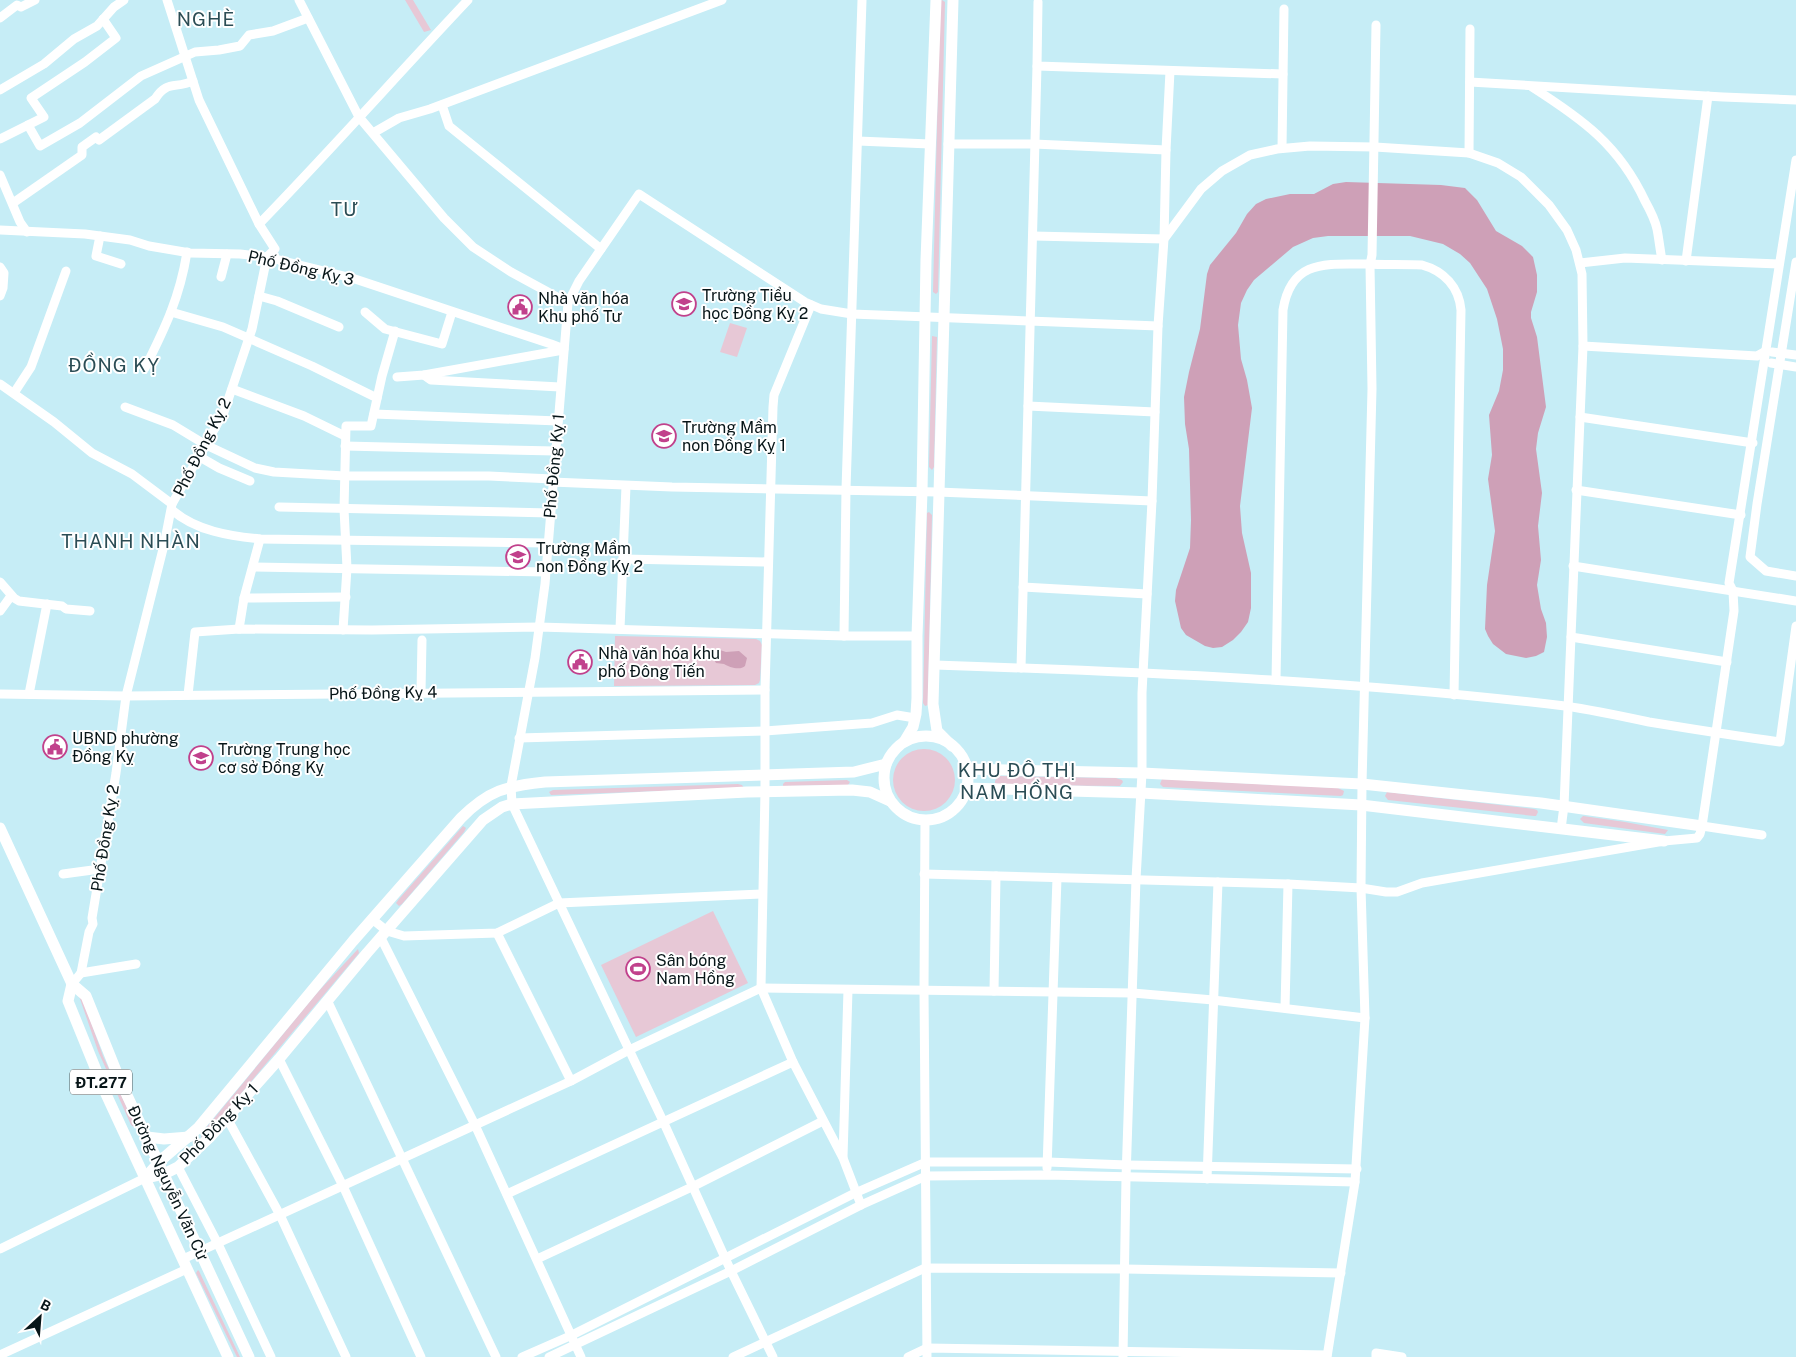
<svg xmlns="http://www.w3.org/2000/svg" width="1796" height="1357" font-family="'Public Sans',sans-serif">
<style>
.green{fill:#e7c8d6}
.water{fill:#cea0b7}
.lines{fill:none;stroke-linecap:round;stroke-linejoin:round}
.minor{stroke:#fff;stroke-width:9}
.major{stroke:#fff;stroke-width:11}
.labels{text-anchor:middle;dominant-baseline:central;stroke-width:4;stroke-linejoin:round;paint-order:stroke}
.shield{fill:#fff;stroke:#515b5d;stroke-width:1}
.shield-label{font-size:15px;font-weight:bold;fill:#071518}
.street-label{font-size:16px;fill:#071518;stroke:#fff}
.poi-label{font-size:16px;fill:#071518;stroke:#fff;text-anchor:start}
.quarter-label{font-size:19px;letter-spacing:1px;fill:#2b4d55;stroke:#fff}
</style>
<rect width="100%" height="100%" fill="#c6edf6"/>
<g class="green">
<polygon points="405,0 413,0 431,30 424,32"/>
<polygon points="942,0 945,2 938,292 936,294 933,292 940,1"/>
<polygon points="730,323 747,328 737,357 720,352"/>
<polygon points="932,336 937,337 934,467 932,470 929,467"/>
<polygon points="929,512 932,515 928,702 928,705 925,706 923,703 927,513"/>
<polygon points="615,636 756,639 760,641 762,645 760,680 759,683 755,685 614,686"/>
<circle cx="924" cy="780" r="31"/>
<polygon points="998,776 1116,778 1122,780 1123,782 1120,786 999,785 995,783 995,781"/>
<polygon points="1162,779 1338,788 1344,791 1343,795 1341,796 1163,787 1160,784"/>
<polygon points="847,780 850,782 848,785 783,786 783,784 785,782"/>
<polygon points="738,784 742,785 744,788 551,795 549,792 553,790"/>
<polygon points="1387,792 1534,809 1537,810 1538,812 1536,816 1534,816 1388,800 1385,796"/>
<polygon points="1583,816 1625,822 1668,830 1665,834 1584,823 1580,819"/>
<polygon points="463,826 466,828 464,832 402,904 399,906 396,903 399,899"/>
<polygon points="713,911 748,983 636,1037 601,965"/>
<polygon points="358,949 359,953 207,1134 201,1138 202,1133 316,994"/>
<polygon points="79,996 82,997 103,1056 135,1125 134,1127 131,1125 98,1051"/>
<polygon points="198,1270 199,1271 240,1357 237,1357 196,1273"/>
</g>
<g class="water">
<polygon points="1346,182 1441,185 1465,188 1477,200 1496,231 1522,246 1533,257 1537,275 1537,292 1531,312 1531,318 1537,337 1546,407 1538,433 1536,449 1542,493 1538,526 1541,560 1537,585 1541,609 1546,623 1547,637 1544,652 1536,656 1526,658 1506,654 1493,644 1488,636 1485,629 1487,585 1495,531 1488,479 1492,455 1489,415 1499,391 1503,370 1503,349 1497,319 1487,289 1470,263 1460,254 1443,244 1410,236 1328,236 1313,238 1293,247 1254,280 1247,290 1241,303 1238,325 1241,359 1247,380 1252,408 1240,506 1242,533 1251,573 1251,608 1248,622 1241,632 1233,640 1222,647 1213,648 1205,646 1186,635 1181,628 1175,601 1176,590 1190,548 1191,520 1189,449 1185,424 1184,397 1189,372 1200,329 1207,274 1210,265 1236,233 1247,214 1256,204 1266,199 1290,194 1314,194 1333,184"/>
<path d="M717,649L726,652L739,651L747,658L745,666C740,671 729,667 724,664L716,663L712,656Z"/>
</g>
<g class="lines">
<g class="minor">
<polyline points="299,0 359,117 444,218 473,247 511,272 568,303"/>
<polyline points="1038,2 1037,66 1283,74"/>
<polyline points="0,18 17,5 21,7 35,0"/>
<polyline points="1470,82 1723,97 1796,100"/>
<path d="M1532,87C1582,119 1619,145 1645,201C1650,210 1655,220 1657,229C1659,239 1660,250 1662,260"/>
<polyline points="0,90 44,64 74,39 97,26 114,7 124,0"/>
<polyline points="442,105 449,126 601,249"/>
<polyline points="28,125 40,146 80,123 141,76 195,52 219,50 240,46 249,35 273,31 308,18"/>
<polyline points="373,133 399,118 430,109 722,0"/>
<polyline points="0,139 44,117 31,98 85,62 116,38 103,19"/>
<polyline points="858,141 930,144"/>
<polyline points="948,144 1034,144 1166,150"/>
<polyline points="1282,148 1284,9"/>
<polyline points="1469,153 1470,29"/>
<polyline points="0,175 20,222 27,232"/>
<path d="M13,203L82,155V147L96,137L99,140L155,99C167,80 175,89 193,81"/>
<path d="M259,224C330,151 398,74 468,0"/>
<polyline points="0,230 85,234 130,240 149,246 190,253 240,254 267,257 352,278 551,344 564,349"/>
<polyline points="100,236 96,256 121,264"/>
<polyline points="1033,236 1164,239 1166,150 1170,71"/>
<polyline points="1686,261 1708,96"/>
<polyline points="1796,262 1757,504 1750,557 1766,571 1796,576"/>
<polyline points="1580,263 1625,258 1779,264"/>
<polyline points="0,267 4,273 3,288 0,296"/>
<polyline points="221,277 227,254"/>
<polyline points="259,296 277,301 339,327"/>
<polyline points="811,305 774,395 773,407 765,690 765,791 761,988 793,1062 843,1158 861,1205"/>
<polyline points="171,312 223,327 312,366 377,398"/>
<polyline points="365,312 385,329 442,344 452,312"/>
<polyline points="1583,346 1757,356 1766,351"/>
<polyline points="1772,352 1796,355"/>
<polyline points="1771,363 1796,367"/>
<path d="M145,368C165,328 180,297 187,252"/>
<polyline points="424,375 431,380 560,387"/>
<polyline points="397,377 424,375 563,350"/>
<polyline points="0,384 54,422 92,453 132,474 172,504"/>
<polyline points="232,389 304,416 345,436"/>
<polyline points="14,393 31,367 66,271"/>
<polyline points="1028,406 1155,412"/>
<polyline points="125,407 173,425 206,445 255,468 274,472 345,476 489,476 553,479"/>
<polyline points="374,414 558,421"/>
<polyline points="1580,417 1753,443"/>
<polyline points="345,446 555,451"/>
<polyline points="200,457 219,468 250,481"/>
<polyline points="552,482 672,487 938,492 1152,501"/>
<polyline points="1576,490 1741,515"/>
<polyline points="279,507 550,513"/>
<path d="M172,510C196,531 230,536 260,539L548,543"/>
<polyline points="624,559 768,562"/>
<polyline points="1573,566 1796,601"/>
<polyline points="253,567 546,572"/>
<polyline points="0,582 14,598 19,601 62,606 66,609 90,611"/>
<polyline points="1023,587 1147,594"/>
<polyline points="244,598 346,597"/>
<polyline points="0,611 11,596"/>
<polyline points="239,629 244,598 260,539"/>
<polyline points="620,629 626,486"/>
<polyline points="343,630 347,568 344,509 346,426 371,426 382,376 395,331"/>
<polyline points="844,636 846,489 862,0"/>
<polyline points="1571,637 1727,662"/>
<path d="M935,665C1145,672 1356,681 1565,706C1593,710 1621,716 1649,722C1692,729 1736,736 1780,742L1796,626"/>
<polyline points="1021,668 1037,66"/>
<path d="M1276,680L1283,310C1291,259 1326,264 1367,264C1385,265 1403,264 1422,265C1444,271 1459,287 1461,310L1454,695"/>
<polyline points="421,692 422,640"/>
<polyline points="0,694 126,696 765,690"/>
<polyline points="29,694 47,604"/>
<polyline points="188,695 195,632 239,629 372,630 539,627 844,636 917,636"/>
<polyline points="519,738 765,731 872,723 897,715 915,718"/>
<polyline points="925,820 924,990 927,1357"/>
<polyline points="1702,826 1762,835"/>
<polyline points="63,874 100,869"/>
<polyline points="924,874 1288,884 1361,888 1386,892 1397,892 1422,883 1664,841 1697,838 1700,834 1702,826 1734,611 1733,591 1729,583 1796,160"/>
<polyline points="372,919 387,931 404,936 497,933 559,903 761,894"/>
<polyline points="497,933 571,1081"/>
<polyline points="381,938 475,1125 581,1357"/>
<polyline points="81,973 136,964"/>
<polyline points="72,984 81,973 89,932 93,924 92,918 116,773 126,696 164,545 172,504 224,412 252,329 267,257 275,249 259,224 199,100 167,0"/>
<polyline points="994,991 996,876"/>
<polyline points="327,1000 496,1357"/>
<polyline points="1285,1008 1288,884"/>
<polyline points="279,1059 343,1186 421,1357"/>
<polyline points="227,1118 280,1215 346,1357"/>
<polyline points="843,1157 848,990"/>
<polyline points="178,1167 218,1244 271,1357"/>
<polyline points="1047,1168 1057,878"/>
<polyline points="1207,1179 1218,882"/>
<polyline points="507,1194 793,1062"/>
<polyline points="0,1249 145,1178"/>
<polyline points="183,1259 571,1081 629,1050 761,988 1133,993 1213,1000 1365,1018"/>
<polyline points="537,1259 694,1186 823,1121"/>
<polyline points="0,1355 187,1269"/>
<polyline points="522,1357 570,1336 855,1193 926,1162 1048,1162 1127,1165 1357,1169"/>
<polyline points="549,1357 731,1271 861,1205 926,1176 1047,1175 1355,1182"/>
<polyline points="733,1357 925,1268 1125,1269 1341,1273"/>
<polyline points="773,1357 731,1271 663,1121 512,804 511,786 535,658 545,584 568,303 579,281 639,194 805,302 821,309 852,314 1158,326"/>
<polyline points="908,1357 927,1348 1327,1355"/>
<polyline points="1123,1357 1126,1178 1136,879 1142,773 1142,693 1152,501 1158,326 1164,239 1201,189 1222,171 1250,155 1277,149 1310,146 1375,147 1469,153 1498,163 1521,177 1549,205 1567,230 1576,250 1582,274 1583,346 1564,806 1561,829"/>
<polyline points="1327,1357 1355,1182 1365,1018 1361,888 1362,784 1372,389 1370,265 1372,255 1376,25"/>
<polyline points="1376,1357 1376,1353 1402,1357"/>
</g>
<g class="major">
<circle cx="926" cy="778" r="42"/>
<polyline points="904,742 913,727 916,714 917,698 917,636 922,492 926,260 936,0"/>
<polyline points="952,746 937,731 933,704 953,0"/>
<polyline points="966,769 1142,773 1362,784 1541,803 1702,826"/>
<polyline points="966,788 1141,793 1361,805 1664,841"/>
<polyline points="0,828 72,984 86,996 119,1078 249,1357"/>
<polyline points="72,984 68,1001 105,1092 228,1357"/>
<polyline points="147,1137 164,1139 189,1137"/>
<path d="M145,1178L159,1162L198,1128L353,941L461,818C489,790 506,786 545,782L854,772L886,764"/>
<polyline points="145,1178 164,1174 178,1167 209,1138 279,1059 367,953 483,820 502,807 512,804 747,792 852,790 870,792 890,801"/>
</g>
</g>
<defs>
<g id="school-ring" transform="scale(1.25)"><circle r="9.5" fill="#fff" stroke="#c1418c" stroke-width="1.5"/><path d="M0-5L7-2L0 1L-7-2ZM-4 1L0 2.5L4 1V4Q0 6-4 4Z" fill="#c1418c"/></g>
<g id="civic-ring" transform="scale(1.25)"><circle r="9.5" fill="#fff" stroke="#c1418c" stroke-width="1.5"/><path d="M-.6-6.5H3V-4.5H.6V-3L4-1V1h2V6H-6V1h2V-1L-.6-3ZM-1.2 2.5V6h2.4V2.5Z" fill="#c1418c"/></g>
<g id="stadium-ring" transform="scale(1.25)"><circle r="9.5" fill="#fff" stroke="#c1418c" stroke-width="1.5"/><path d="M0-5a6.5 5 0 1 0 0 10a6.5 5 0 1 0 0-10ZM-3.5-1.8h7v3.6h-7Z" fill="#c1418c"/></g>
</defs>
<g fill-rule="evenodd">
<use href="#school-ring" x="684" y="304"/>
<use href="#civic-ring" x="520" y="307"/>
<use href="#school-ring" x="664" y="436"/>
<use href="#school-ring" x="518" y="557"/>
<use href="#civic-ring" x="580" y="662"/>
<use href="#civic-ring" x="55" y="747"/>
<use href="#school-ring" x="201" y="758"/>
<use href="#stadium-ring" x="638" y="969"/>
</g>
<g class="labels">
<rect class="shield" x="70" y="1069.5" width="62" height="25" rx="4"/>
<g class="shield-label">
<text x="101" y="1082">ĐT.277</text>
</g>
<g class="street-label">
<text transform="translate(301 268) rotate(13)">Phố Đồng Kỵ 3</text>
<text transform="translate(202 447) rotate(-63)">Phố Đồng Kỵ 2</text>
<text transform="translate(554 466) rotate(-85)">Phố Đồng Kỵ 1</text>
<text transform="translate(383 693) rotate(-1)">Phố Đồng Kỵ 4</text>
<text transform="translate(105 838) rotate(-81)">Phố Đồng Kỵ 2</text>
<text transform="translate(219 1124) rotate(-46)">Phố Đồng Kỵ 1</text>
<text transform="translate(168 1183) rotate(65)">Đường Nguyễn Văn Cừ</text>
</g>
<g class="poi-label">
<text x="702" y="295">Trường Tiểu<tspan x="702" dy="18">học Đồng Kỵ 2</tspan></text>
<text x="538" y="298">Nhà văn hóa<tspan x="538" dy="18">Khu phố Tư</tspan></text>
<text x="682" y="427">Trường Mầm<tspan x="682" dy="18">non Đồng Kỵ 1</tspan></text>
<text x="536" y="548">Trường Mầm<tspan x="536" dy="18">non Đồng Kỵ 2</tspan></text>
<text x="598" y="653">Nhà văn hóa khu<tspan x="598" dy="18">phố Đông Tiến</tspan></text>
<text x="72" y="738">UBND phường<tspan x="72" dy="18">Đồng Kỵ</tspan></text>
<text x="218" y="749">Trường Trung học<tspan x="218" dy="18">cơ sở Đồng Kỵ</tspan></text>
<text x="656" y="960">Sân bóng<tspan x="656" dy="18">Nam Hồng</tspan></text>
</g>
<g class="quarter-label">
<text x="206" y="19">NGHÈ</text>
<text x="345" y="209">TƯ</text>
<text x="114" y="365">ĐỒNG KỴ</text>
<text x="131" y="541">THANH NHÀN</text>
<text x="1017" y="770">KHU ĐÔ THỊ<tspan x="1017" dy="22">NAM HỒNG</tspan></text>
</g>
</g>
<g transform="translate(40 1317) rotate(26)" stroke="#ffffff" stroke-width="4" paint-order="stroke">
<path d="M0-4L9 19L0 12L-9 19Z" fill="#071518"/>
<text y="-8" font-size="14" font-weight="bold" text-anchor="middle" fill="#071518">B</text>
</g>
</svg>
